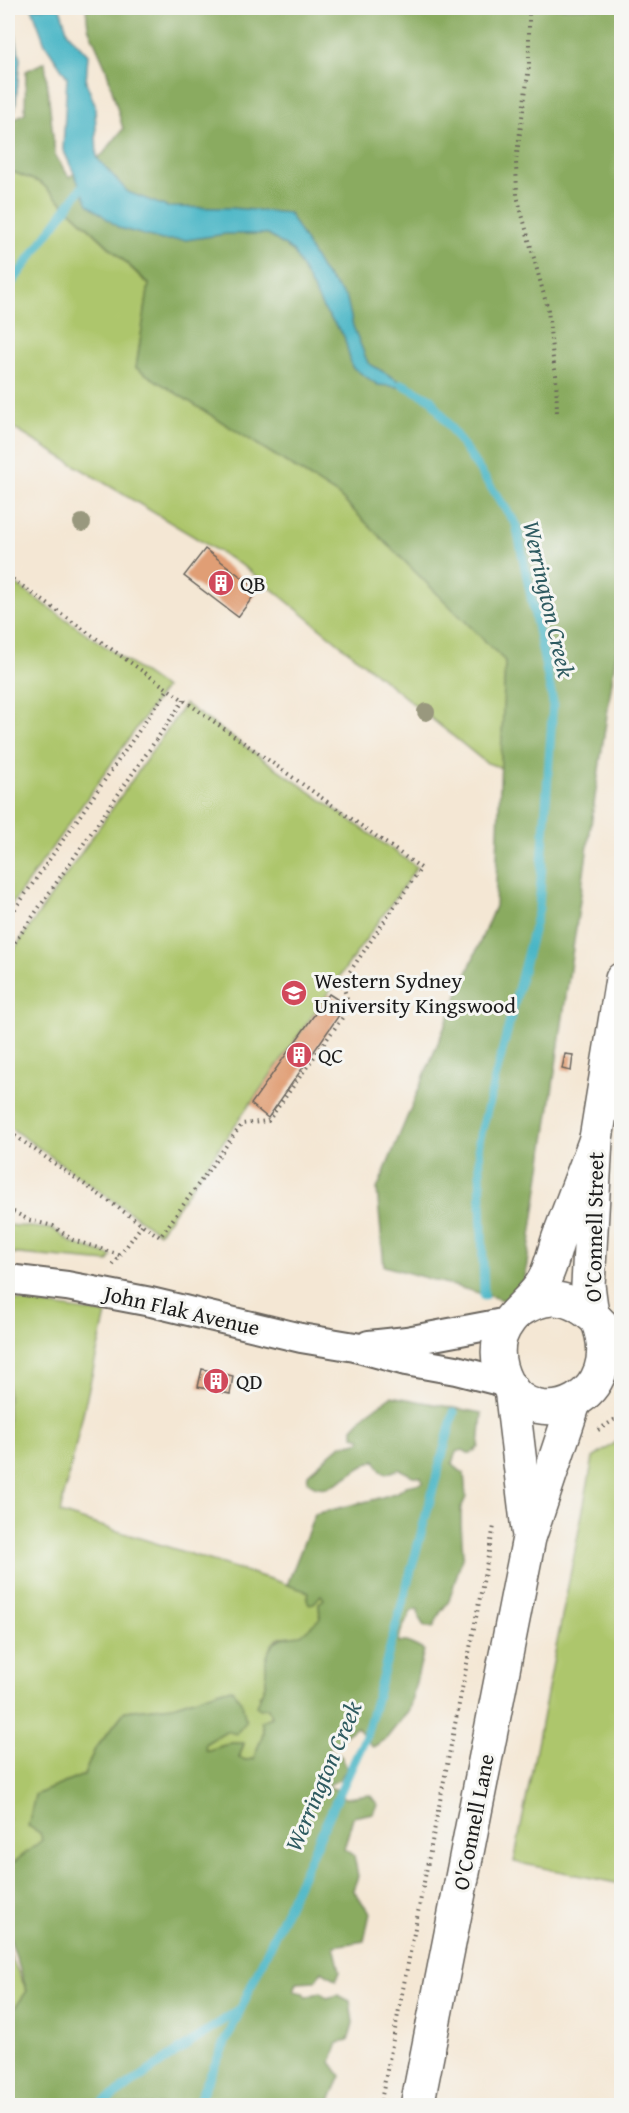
<svg xmlns="http://www.w3.org/2000/svg" width="629" height="2113" font-family="'Gentium Book Plus',serif">
<style>
.green{fill:#adc66c;stroke:#647144;stroke-width:1.5}
.forest{fill:#8aab60;stroke:#53643e;stroke-width:1.5}
.water{fill:#4ab6c6;stroke:#336971;stroke-width:1.5}
.lines{fill:none;stroke-linecap:round;stroke-linejoin:round}
.stream{stroke:#4ab6c6;stroke-width:9}
.building{fill:#e09e75}
.street-casing{stroke:#68635c;stroke-width:32}
.secondary-casing{stroke:#68635c;stroke-width:36}
.path{stroke:#68635c;stroke-width:4;stroke-dasharray:1.5 4.5;stroke-linecap:butt}
.street{stroke:#fff;stroke-width:28}
.secondary{stroke:#fff;stroke-width:33}
.tree{fill:#99987e}
.labels{text-anchor:middle;dominant-baseline:central;stroke-width:6;stroke-linejoin:round;paint-order:stroke}
.poi-label{font-size:22px;fill:#1c1c1c;stroke:#f6f6f2;text-anchor:start}
.street-label{font-size:22px;fill:#1c1c1c;stroke:#f6f6f2}
.water-label{font-size:24px;font-style:italic;fill:#2e5a60;stroke:#f6f6f2}
</style>
<rect width="100%" height="100%" fill="#f6f6f2"/>
<filter id="ink" filterUnits="userSpaceOnUse"><feTurbulence type="fractalNoise" baseFrequency=".0167" numOctaves="2"/><feDisplacementMap in="SourceGraphic" scale="12" xChannelSelector="R" yChannelSelector="G"/><feConvolveMatrix kernelMatrix="1 2 1 2 8 2 1 2 1" color-interpolation-filters="sRGB"/></filter>
<filter id="wash" filterUnits="userSpaceOnUse"><feTurbulence type="fractalNoise" baseFrequency=".008" numOctaves="4" result="noise"/><feDisplacementMap in="SourceGraphic" scale="24" xChannelSelector="R" yChannelSelector="G"/><feGaussianBlur stdDeviation="1.35" result="paint"/><feColorMatrix in="noise" values="0 0 0 0 0 0 0 0 0 0 0 0 0 0 0 0 0 1.4 0 .05"/><feComposite in="paint" operator="in"/></filter>
<g filter="url(#wash)">
<rect width="100%" height="100%" fill="#f4e7d4"/>
<g class="green">
<polygon points="8,170 41,183 149,285 136,368 338,495 505,661 501,768 485,762 246,568 8,425"/>
<polygon points="8,579 165,688 8,910"/>
<polygon points="185,704 417,867 159,1233 8,1126 8,958"/>
<polygon points="8,1225 53,1229 72,1243 112,1256 108,1262 8,1253"/>
<path d="M8,1299L106,1314L60,1513L321,1595L325,1599L319,1603L320,1619C315,1624 309,1632 302,1635C293,1638 282,1633 274,1642C260,1658 273,1682 259,1696L268,1708L271,1717L262,1721C267,1739 257,1742 254,1759L246,1760L239,1758L244,1744L231,1743L206,1751L204,1744L226,1731L221,1690L173,1706L125,1711L94,1751L84,1775L35,1795L43,1840L8,1868Z"/>
<polygon points="621,1439 621,1884 514,1862 593,1458"/>
<polygon points="8,1951 27,1991 8,2018"/>
</g>
<g class="forest">
<polygon points="86,8 621,8 621,619 521,1305 384,1266 377,1189 495,906 505,661 338,495 136,368 149,284 41,183 8,170 8,123 25,113 26,71 45,62 55,155 69,177 103,154 123,129 106,68 88,27"/>
<path d="M391,1396L482,1413L479,1447L470,1454L463,1450L456,1452L452,1463L457,1469L464,1473L466,1497L461,1508V1524L463,1555L449,1601L440,1613L433,1628L424,1626L419,1618L418,1609L411,1611C407,1625 400,1625 399,1642H407L424,1650L409,1710L386,1739L373,1747L357,1727L328,1749L341,1756L347,1769L339,1780L326,1786L338,1790L345,1798L370,1795L378,1805L373,1813L353,1817L344,1849L354,1856L358,1876L353,1890L370,1913L364,1941L334,1946L340,1971L336,1980L322,1971L315,1981L297,1982L294,1991L304,1993L307,1997L320,1992L327,1998L338,1995L350,2001L353,2023L348,2041L338,2043L331,2062L341,2076L328,2105H8V2018L27,1991L10,1939L8,1937V1867L42,1840L40,1833L28,1826L35,1795L84,1775L94,1751L125,1711L173,1706L221,1690L232,1689L242,1702L246,1722L236,1734L226,1731L205,1744L206,1751L231,1743H244L239,1758L246,1760L254,1759C257,1742 267,1739 261,1721L271,1717L268,1708L260,1709L256,1706C259,1696 265,1690 266,1680C267,1673 265,1666 266,1660C270,1640 282,1636 301,1635L320,1618L319,1603L324,1599L321,1595L314,1603L309,1604L307,1599L309,1592L287,1585L315,1514L376,1499L398,1492L406,1486L422,1483L421,1477L413,1476L399,1469L386,1474L381,1471L375,1460C368,1464 360,1467 354,1472C339,1482 323,1496 307,1481L308,1474L341,1445L360,1442L361,1438L353,1436V1428L366,1414Z"/>
</g>
<g class="water">
<polygon points="8,8 10,8 20,59 15,110 8,114"/>
<polygon points="32,8 60,8 68,33 88,55 86,82 95,105 97,158 128,192 167,207 231,208 289,213 323,272 347,299 353,326 368,363 411,388 378,385 352,367 344,336 323,308 293,251 267,234 226,234 186,240 162,240 119,228 88,204 63,149 67,77 45,44"/>
</g>
<g class="lines">
<g class="stream">
<polyline points="8,288 88,179"/>
<polyline points="402,384 431,399 516,524 553,702 539,908 479,1141 484,1296"/>
<polyline points="98,2106 240,2009"/>
<polyline points="196,2106 366,1736 454,1412"/>
</g>
</g>
<g id="blocks">
<g class="building">
<polygon points="205,549 258,590 238,617 184,576"/>
<polygon points="329,994 346,1005 268,1118 251,1104"/>
<polygon points="565,1054 573,1055 571,1071 562,1069"/>
<polygon points="202,1369 233,1376 230,1394 198,1387"/>
</g>
</g>
</g>
<g filter="url(#ink)">
<use href="#blocks" fill-opacity="0" stroke="#68635c" stroke-width="1.5"/>
<g class="lines">
<g class="street-casing">
<g id="street">
<polyline points="8,1279 67,1286 151,1302 301,1338 355,1347 406,1361 456,1370 507,1383"/>
<polyline points="369,1345 407,1341 508,1322"/>
</g>
</g>
<g class="secondary-casing">
<g id="secondary">
<path d="M596,1139C584,1172 571,1205 559,1237C554,1251 551,1267 544,1280C533,1301 507,1314 500,1338C496,1353 499,1368 506,1382C536,1437 629,1398 597,1320"/>
<path d="M516,1313C551,1289 575,1298 602,1325"/>
<polyline points="592,1315 588,1285 596,1139 622,979"/>
<polyline points="511,1388 528,1530"/>
<polyline points="417,2106 529,1538 574,1403"/>
</g>
</g>
<g class="path">
<polyline points="529,8 529,67 516,161 517,196 548,310 553,359 556,375 557,412"/>
<polyline points="8,576 421,868 342,983 350,1007 268,1121 242,1124 160,1237 8,1131"/>
<polyline points="8,919 168,689"/>
<polyline points="8,952 184,700"/>
<polyline points="8,1209 29,1220 53,1226 73,1240 120,1255"/>
<polyline points="113,1265 142,1225"/>
<polyline points="598,1430 614,1420 622,1419"/>
<polyline points="380,2106 494,1526"/>
</g>
<use href="#street" class="street"/>
<use href="#secondary" class="secondary"/>
</g>
<g class="tree">
<circle cx="82" cy="523" r="9"/>
<circle cx="426" cy="712" r="9"/>
</g>
</g>
<defs>
<g id="building-disc" transform="scale(1.35)"><circle r="9.5" fill="#d1495b" stroke="#f6f6f2"/><path d="M-4-6H4V6H1V3H-1V6H-4ZM-2.5-4.3h1.7v1.8h-1.7ZM.8-4.3h1.7v1.8H.8ZM-2.5-1h1.7V.8h-1.7ZM.8-1h1.7V.8H.8Z" fill="#fff"/></g>
<g id="university-disc" transform="scale(1.35)"><circle r="9.5" fill="#d1495b" stroke="#f6f6f2"/><path d="M0-5L7-2L0 1L-7-2ZM-4 1L0 2.5L4 1V4Q0 6-4 4Z" fill="#fff"/></g>
</defs>
<g fill-rule="evenodd">
<use href="#building-disc" x="221" y="583"/>
<use href="#university-disc" x="294" y="993"/>
<use href="#building-disc" x="299" y="1055"/>
<use href="#building-disc" x="216" y="1381"/>
</g>
<g class="labels">
<g class="poi-label">
<text x="240" y="583">QB</text>
<text x="314" y="980">Western Sydney<tspan x="314" dy="25">University Kingswood</tspan></text>
<text x="318" y="1055">QC</text>
<text x="236" y="1381">QD</text>
</g>
<g class="street-label">
<text transform="translate(594 1227) rotate(-89)">O'Connell Street</text>
<text transform="translate(182 1310) rotate(13)">John Flak Avenue</text>
<text transform="translate(473 1822) rotate(-79)">O'Connell Lane</text>
</g>
<g class="water-label">
<text transform="translate(549 599) rotate(77)">Werrington Creek</text>
<text transform="translate(323 1776) rotate(-67)">Werrington Creek</text>
</g>
</g>
<rect width="629" height="2113" fill="none" stroke="#f6f6f2" stroke-width="30"/>
</svg>
